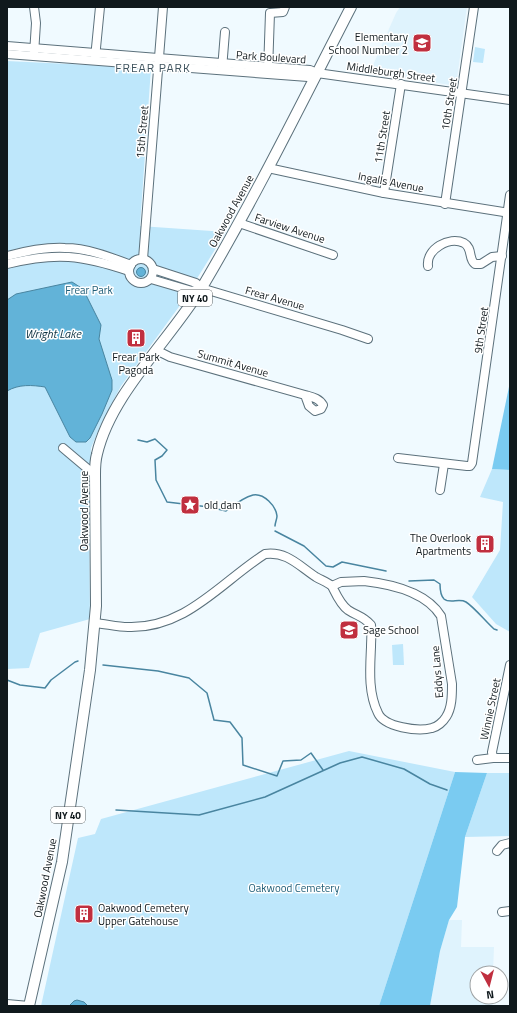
<svg xmlns="http://www.w3.org/2000/svg" width="517" height="1013" font-family="'Titillium Web',sans-serif">
<style>
.built{fill:#dff3fd}
.green{fill:#bee7fb}
.forest{fill:#7acbf1}
.water{fill:#62b3d8;stroke:#4985a0}
.lines{fill:none;stroke-linecap:round;stroke-linejoin:round}
.stream{stroke:#4985a0;stroke-width:1.5}
.minor-casing{stroke:#5c717c;stroke-width:10}
.major-casing{stroke:#5c717c;stroke-width:12}
.minor{stroke:#fff;stroke-width:8}
.major{stroke:#fff;stroke-width:10}
.labels{text-anchor:middle;dominant-baseline:central;stroke-width:3;stroke-linejoin:round;paint-order:stroke}
.shield{fill:#fff;stroke:#585e61;stroke-width:1}
.shield-label{font-size:10px;font-weight:bold;fill:#10191d}
.poi-label{font-size:11px;fill:#10191d;stroke:#fff;text-anchor:start}
.street-label{font-size:11px;fill:#10191d;stroke:#fff}
.park-label{font-size:11px;fill:#1e5d77;stroke:#fff}
.neighbourhood-label{font-size:12px;letter-spacing:1px;fill:#3f535e;stroke:#fff}
.water-label{font-size:12px;font-style:italic;fill:#0b3141;stroke:#fff}
</style>
<rect width="100%" height="100%" fill="#f0faff"/>
<g class="built">
<polygon points="400,7 467,7 456,86 370,72 396,13"/>
<polygon points="449,920 462,920 461,947 494,947 493,973 477,973 477,997 493,997 493,1006 430,1006 440,951"/>
</g>
<g class="green">
<polygon points="475,47 485,49 483,63 473,62"/>
<polygon points="7,61 151,68 140,226 226,232 181,304 121,386 101,424 91,448 89,493 90,619 40,633 29,668 7,669"/>
<polygon points="492,469 510,470 510,632 496,624 472,597 500,550 503,502 480,497"/>
<polygon points="403,644 404,665 393,665 392,645"/>
<polygon points="349,751 455,772 379,1006 41,1006 78,838 95,834 101,819"/>
<polygon points="487,773 510,773 510,836 465,837"/>
</g>
<g class="forest">
<polygon points="510,382 510,470 492,469"/>
<polygon points="455,772 487,773 465,837 457,907 449,920 440,951 430,1006 379,1006"/>
</g>
<g class="water">
<circle cx="141" cy="272" r="4.5"/>
<path d="M72,282L83,289L101,325L99,339L112,380V390L102,414L90,438L86,442H76L70,437L45,387C32,385 19,384 7,391V300L16,294Z"/>
<polygon points="77,1000 84,1002 88,1006 69,1006 74,1001"/>
</g>
<g class="lines">
<g class="stream">
<path d="M138,440L147,442L155,439L167,450L162,456L155,460L156,480L167,502L209,507L226,511C234,505 242,498 253,495C264,493 276,506 277,516C277,519 275,523 275,526"/>
<polyline points="275,531 304,546 326,566 333,567 342,562 386,571"/>
<path d="M409,581L434,580L440,584C440,588 440,595 444,599C450,604 459,598 466,602C474,607 486,622 494,629L497,630"/>
<polyline points="103,665 158,671 189,678 207,693 214,720 230,722 242,738 243,765 277,776 283,761 301,760 311,753 323,770"/>
<polyline points="7,680 20,685 45,688 51,680 75,662 78,661"/>
<polyline points="116,810 199,815 265,797 340,763 362,757 404,769 430,784 447,790"/>
</g>
<g class="minor-casing">
<g id="minor">
<polyline points="7,46 310,70 317,73 510,100"/>
<polyline points="7,54 308,77 317,73"/>
<polyline points="34,54 36,23 34,7"/>
<polyline points="95,58 100,7"/>
<polyline points="222,69 225,32"/>
<polyline points="268,71 270,13 283,12 285,7"/>
<polyline points="268,168 384,193 510,213"/>
<polyline points="384,193 401,84"/>
<polyline points="445,204 474,7"/>
<polyline points="239,223 333,255"/>
<path d="M7,256C26,251 45,247 65,248C87,248 110,257 131,265"/>
<polyline points="143,259 163,7"/>
<circle cx="141" cy="271" r="12"/>
<path d="M7,264C56,252 82,255 129,271"/>
<path d="M428,266C426,249 449,236 464,243C473,248 468,259 475,264H481L492,257L502,256"/>
<polyline points="153,269 196,283 201,288"/>
<polyline points="151,279 192,291 201,288"/>
<polyline points="201,288 342,330 368,339"/>
<path d="M156,350L170,357L305,395L309,406L315,411L321,409L323,405C319,398 312,397 305,395"/>
<polyline points="63,448 95,475"/>
<polyline points="398,458 467,466 470,466 472,463 510,195"/>
<polyline points="440,490 444,464"/>
<path d="M364,581C391,584 426,592 441,616L452,684C452,695 452,708 446,717C443,722 437,727 432,728C418,732 384,727 378,713C368,693 370,669 371,647C371,640 372,632 371,625C363,616 357,616 348,610C340,604 336,594 332,586L341,582Z"/>
<path d="M95,623C106,624 118,627 128,627C186,629 221,582 265,554C287,551 299,566 316,577C321,580 327,582 332,586"/>
<polyline points="493,758 492,752 510,665"/>
<polyline points="477,760 493,758 510,758"/>
<polyline points="497,851 502,845 510,843"/>
<polyline points="502,912 510,911"/>
<polyline points="7,1004 29,1006"/>
</g>
</g>
<g class="major-casing">
<path id="major" d="M29,1006L62,862L90,670L96,606L95,475C95,469 95,461 97,454C111,393 172,338 204,284C257,194 303,100 351,7"/>
</g>
<use href="#minor" class="minor"/>
<use href="#major" class="major"/>
</g>
<defs>
<g id="school-square" transform="scale(1)"><rect x="-9" y="-9" width="18" height="18" rx="4" fill="#c02f3f" stroke="#fff"/><path d="M0-5L7-2L0 1L-7-2ZM-4 1L0 2.5L4 1V4Q0 6-4 4Z" fill="#fff"/></g>
<g id="building-square" transform="scale(1)"><rect x="-9" y="-9" width="18" height="18" rx="4" fill="#c02f3f" stroke="#fff"/><path d="M-4-6H4V6H1V3H-1V6H-4ZM-2.5-4.3h1.7v1.8h-1.7ZM.8-4.3h1.7v1.8H.8ZM-2.5-1h1.7V.8h-1.7ZM.8-1h1.7V.8H.8Z" fill="#fff"/></g>
<g id="sight-square" transform="scale(1)"><rect x="-9" y="-9" width="18" height="18" rx="4" fill="#c02f3f" stroke="#fff"/><path d="M0-6L1.8-2.2L6-1.7L2.9 1.2L3.7 5.4L0 3.3L-3.7 5.4L-2.9 1.2L-6-1.7L-1.8-2.2Z" fill="#fff"/></g>
</defs>
<g fill-rule="evenodd">
<use href="#school-square" x="422" y="43"/>
<use href="#building-square" x="136" y="338"/>
<use href="#sight-square" x="190" y="505"/>
<use href="#building-square" x="485" y="544"/>
<use href="#school-square" x="349" y="630"/>
<use href="#building-square" x="84" y="914"/>
</g>
<g class="labels">
<g class="shield">
<rect x="178" y="290" width="34" height="16" rx="3"/>
<rect x="51" y="807" width="34" height="16" rx="3"/>
</g>
<g class="shield-label">
<text x="195" y="298">NY 40</text>
<text x="68" y="815">NY 40</text>
</g>
<g class="poi-label">
<text x="408" y="37" text-anchor="end">Elementary<tspan x="408" dy="13">School Number 2</tspan></text>
<text x="136" y="357" text-anchor="middle">Frear Park<tspan x="136" dy="13">Pagoda</tspan></text>
<text x="204" y="505">old dam</text>
<text x="471" y="538" text-anchor="end">The Overlook<tspan x="471" dy="13">Apartments</tspan></text>
<text x="363" y="630">Sage School</text>
<text x="98" y="908">Oakwood Cemetery<tspan x="98" dy="13">Upper Gatehouse</tspan></text>
</g>
<g class="street-label">
<text transform="translate(271 57) rotate(4)">Park Boulevard</text>
<text transform="translate(391 72) rotate(8)">Middleburgh Street</text>
<text transform="translate(449 104) rotate(-81)">10th Street</text>
<text transform="translate(142 132) rotate(-85)">15th Street</text>
<text transform="translate(382 137) rotate(-81)">11th Street</text>
<text transform="translate(391 182) rotate(11)">Ingalls Avenue</text>
<text transform="translate(231 211) rotate(-61)">Oakwood Avenue</text>
<text transform="translate(290 228) rotate(18)">Farview Avenue</text>
<text transform="translate(275 298) rotate(16)">Frear Avenue</text>
<text transform="translate(481 330) rotate(-82)">9th Street</text>
<text transform="translate(233 363) rotate(16)">Summit Avenue</text>
<text transform="translate(84 511) rotate(-90)">Oakwood Avenue</text>
<text transform="translate(437 672) rotate(-95)">Eddys Lane</text>
<text transform="translate(490 709) rotate(-78)">Winnie Street</text>
<text transform="translate(45 878) rotate(-79)">Oakwood Avenue</text>
</g>
<g class="park-label">
<text x="89" y="290">Frear Park</text>
<text x="294" y="888">Oakwood Cemetery</text>
</g>
<g class="neighbourhood-label">
<text x="153" y="67">FREAR PARK</text>
</g>
<g class="water-label">
<text x="53" y="333">Wright Lake</text>
</g>
</g>
<rect width="517" height="1013" fill="none" stroke="#10191d" stroke-width="16"/>
<g transform="translate(489 985) rotate(173)"><circle r="19" fill="#ffffff" stroke="#9fa3a5"/>
<path d="M0-3L7 15L0 10L-7 15Z" fill="#c02f3f"/>
<text y="-6" font-size="11" font-weight="bold" text-anchor="middle" fill="#10191d">N</text>
</g>
</svg>
